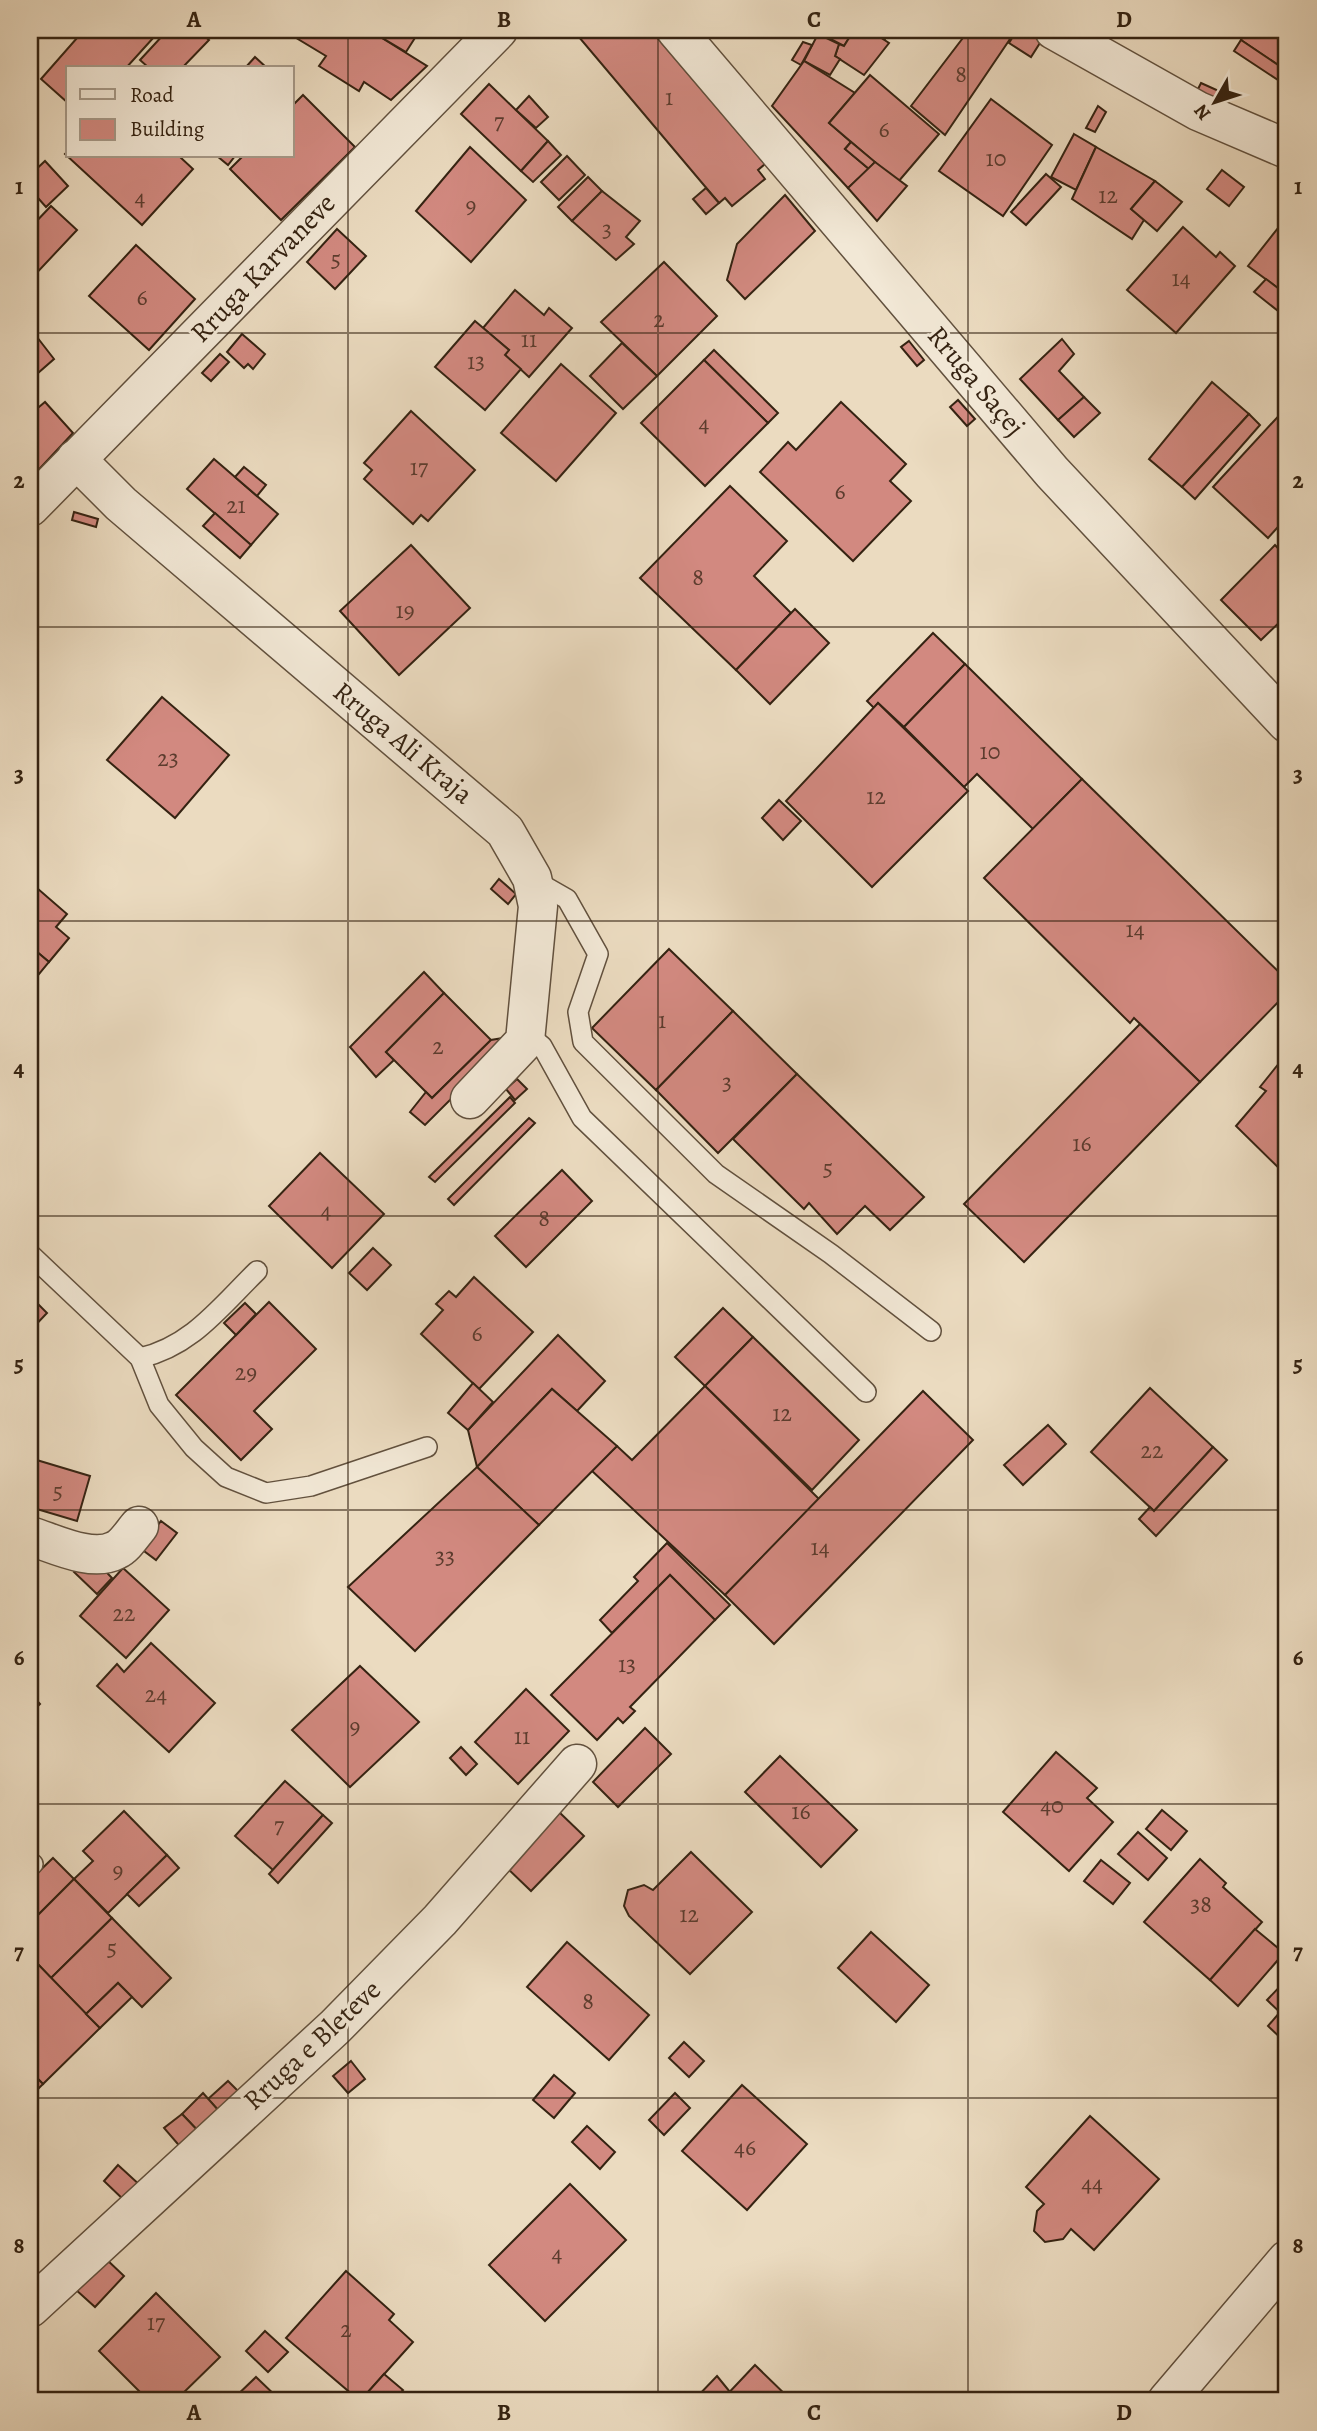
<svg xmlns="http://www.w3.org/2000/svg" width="1317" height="2431" font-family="Alegreya,serif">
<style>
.building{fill:#d28980;stroke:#352312;stroke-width:2}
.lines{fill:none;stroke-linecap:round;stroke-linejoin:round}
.lane-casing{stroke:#62513e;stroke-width:22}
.street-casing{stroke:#62513e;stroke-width:41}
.lane{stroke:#f2e8d6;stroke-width:19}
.street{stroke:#f2e8d6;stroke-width:38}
.grid{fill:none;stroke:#352312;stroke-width:2;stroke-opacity:0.55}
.labels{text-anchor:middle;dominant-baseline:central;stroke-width:6;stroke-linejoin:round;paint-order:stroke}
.number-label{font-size:24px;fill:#5c3c2e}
.street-label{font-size:28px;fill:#352312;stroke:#f2e8d6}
.neatline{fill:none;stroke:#352312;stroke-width:2.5}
.grid-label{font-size:23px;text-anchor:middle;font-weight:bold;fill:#352312}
</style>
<rect width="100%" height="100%" fill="#ebdbc0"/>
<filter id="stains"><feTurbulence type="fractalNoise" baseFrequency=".00286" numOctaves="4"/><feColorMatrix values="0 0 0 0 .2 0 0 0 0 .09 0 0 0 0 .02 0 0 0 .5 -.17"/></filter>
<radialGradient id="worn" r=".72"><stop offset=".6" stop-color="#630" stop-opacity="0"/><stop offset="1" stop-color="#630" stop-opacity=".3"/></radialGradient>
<g class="building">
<polygon points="84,30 146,30 154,37 126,68 68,68 68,103 41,79"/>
<polygon points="162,30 198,30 209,40 182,68 149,68 140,60 165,33"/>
<polygon points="283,30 369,30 427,66 391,100 364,82 359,91 319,66 326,56"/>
<polygon points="369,30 420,30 406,52"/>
<polygon points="573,30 651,30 765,164 758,170 765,179 732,206 725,198 719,203"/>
<polygon points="813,30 854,30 844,46"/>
<polygon points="854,30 869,30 889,43 864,75 835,56 839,44 844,46"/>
<polygon points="869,30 891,30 885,39"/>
<polygon points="969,30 997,30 1010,39 945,135 911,106"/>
<polygon points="1017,30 1037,30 1045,35 1031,57 1009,43"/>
<polygon points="1248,30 1287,30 1287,71 1241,40"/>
<polygon points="818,34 839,44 835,56 840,59 830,75 804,61"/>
<polygon points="1241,40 1287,71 1287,86 1234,51"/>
<polygon points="803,42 812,45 801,65 792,60"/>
<polygon points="255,57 267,68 245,68"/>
<polygon points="804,61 855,93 829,123 851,142 845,149 869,169 848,188 772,106"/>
<polygon points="870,75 939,134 898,182 829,123"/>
<polygon points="1201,83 1221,92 1217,100 1197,91"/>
<polygon points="489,84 548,141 521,171 461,114"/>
<polygon points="303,95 355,147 281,220 230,169 243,156 292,156 292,106"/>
<polygon points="529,96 548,117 536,128 516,110"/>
<polygon points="991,99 1052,145 1003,216 939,171"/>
<polygon points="1098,106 1106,112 1095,132 1086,128"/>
<polygon points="1074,134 1096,147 1076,190 1051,177"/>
<polygon points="548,141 561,155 533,182 521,171"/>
<polygon points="851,142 875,162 869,169 845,149"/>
<polygon points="470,147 526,200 471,262 416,211"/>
<polygon points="1096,147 1155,181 1131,209 1144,220 1132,239 1072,199"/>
<polygon points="68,151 68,156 179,156 193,169 142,225 65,154"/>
<polygon points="217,156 235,156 228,165"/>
<polygon points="567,156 585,175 559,200 541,182"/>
<polygon points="45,161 68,186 46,207 30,189 30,175"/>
<polygon points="875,162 907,186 877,221 848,188"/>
<polygon points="1222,170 1244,187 1229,206 1207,189"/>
<polygon points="1046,174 1061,187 1026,225 1011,212"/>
<polygon points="588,177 602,191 572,221 558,207"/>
<polygon points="1155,181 1182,202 1157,231 1131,209"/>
<polygon points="706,188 719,203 706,214 693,199"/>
<polygon points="602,191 640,221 626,237 634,244 616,260 572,221"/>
<polygon points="785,195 815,231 745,299 727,280 737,244"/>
<polygon points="51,206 77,230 30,280 30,228"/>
<polygon points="1286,218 1287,219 1287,295 1248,266"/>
<polygon points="1183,227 1216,257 1220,252 1235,266 1176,333 1127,290"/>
<polygon points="337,229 366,256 335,289 307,262"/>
<polygon points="136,245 195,299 149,350 89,296"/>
<polygon points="664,262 717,316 657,376 601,322"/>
<polygon points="1266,279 1287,295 1287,318 1254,292"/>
<polygon points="515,290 544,315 549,308 572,328 529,377 505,355 509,350 483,328"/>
<polygon points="475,321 509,350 505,355 521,369 485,410 435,367"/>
<polygon points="30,328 54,359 30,380"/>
<polygon points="242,334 265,354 253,369 248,364 244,368 227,352"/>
<polygon points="1062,339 1074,354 1059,371 1084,397 1058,420 1020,379"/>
<polygon points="909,341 924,360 917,366 901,347"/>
<polygon points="622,343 657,376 623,409 590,376"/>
<polygon points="714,350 778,413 768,423 704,360"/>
<polygon points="220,354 229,362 211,381 202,373"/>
<polygon points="704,360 768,423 705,486 641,423"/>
<polygon points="561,364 616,413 556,481 501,433"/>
<polygon points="1212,382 1249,414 1182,487 1149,459"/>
<polygon points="1084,397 1100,413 1074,437 1058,420"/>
<polygon points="30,400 39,407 45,402 73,433 30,479"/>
<polygon points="958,400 975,419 967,426 950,407"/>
<polygon points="841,402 906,464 890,481 911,501 853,561 760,472 788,442 796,450"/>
<polygon points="1285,409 1287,412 1287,517 1268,538 1213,487"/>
<polygon points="411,411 475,470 428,521 421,515 413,524 364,479 372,470 364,463"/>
<polygon points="1249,414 1260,425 1195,499 1182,487"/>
<polygon points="214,459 278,514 251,545 187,489"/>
<polygon points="244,467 266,485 257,496 235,477"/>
<polygon points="730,486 787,541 754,576 791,613 736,670 640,578"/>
<polygon points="74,512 98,519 96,527 72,520"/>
<polygon points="215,513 251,545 240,558 203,526"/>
<polygon points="411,545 470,608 399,675 340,611"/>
<polygon points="1275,545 1287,558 1287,615 1261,640 1221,600"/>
<polygon points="795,609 829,643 770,704 736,670"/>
<polygon points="933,633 965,664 904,727 878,703 874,708 867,701"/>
<polygon points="965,664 1082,779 1033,829 977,774 964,787 904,727"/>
<polygon points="162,697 229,755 175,818 107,760"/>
<polygon points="878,703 968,791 872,887 786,801"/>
<polygon points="1082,779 1287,980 1287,993 1200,1082 1134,1018 1130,1023 984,878"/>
<polygon points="779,800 801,821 783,840 762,818"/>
<polygon points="499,879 516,894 508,904 491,889"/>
<polygon points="30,882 67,914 56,927 69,938 49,962 30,946"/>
<polygon points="30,946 49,962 30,985"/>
<polygon points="669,949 733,1011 656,1090 592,1028"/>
<polygon points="424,972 444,993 386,1052 394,1060 376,1077 350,1047"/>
<polygon points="444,993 491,1040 432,1098 386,1052"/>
<polygon points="733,1011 797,1074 718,1153 656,1090"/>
<polygon points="1140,1024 1200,1082 1024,1262 964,1204"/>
<polygon points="509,1037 509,1041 425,1125 410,1112 426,1092 432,1098 491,1040"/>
<polygon points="1284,1057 1287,1060 1287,1176 1236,1126 1266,1091 1260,1087"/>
<polygon points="797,1074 924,1197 890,1230 865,1206 837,1234 809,1203 804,1209 733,1139"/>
<polygon points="517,1079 527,1089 515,1100 506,1089"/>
<polygon points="510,1097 515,1103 435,1182 429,1177"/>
<polygon points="529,1118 535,1123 454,1205 448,1199"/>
<polygon points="320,1153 384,1214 332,1268 269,1206"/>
<polygon points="562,1170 592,1201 526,1267 495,1236"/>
<polygon points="373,1248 391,1265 367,1290 349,1273"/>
<polygon points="474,1277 533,1332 479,1389 421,1334 443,1310 436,1304 449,1291 456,1297"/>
<polygon points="30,1296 47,1313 30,1331"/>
<polygon points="269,1302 316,1349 254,1411 272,1429 241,1460 176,1395"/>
<polygon points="245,1303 256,1314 236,1335 224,1323"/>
<polygon points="723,1308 753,1337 705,1386 675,1357"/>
<polygon points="558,1335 605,1381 577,1411 552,1389 477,1467 468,1430"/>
<polygon points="753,1337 859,1440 812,1490 705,1386"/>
<polygon points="473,1383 493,1402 468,1430 448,1413"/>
<polygon points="705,1386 819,1499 725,1595 591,1470 617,1446 632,1460"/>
<polygon points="1150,1388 1213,1447 1154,1511 1091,1452"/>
<polygon points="552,1389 617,1446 539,1525 477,1467"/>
<polygon points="923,1391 973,1440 774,1644 725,1595"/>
<polygon points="1048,1425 1066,1444 1023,1485 1004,1465"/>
<polygon points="1213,1447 1227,1460 1156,1536 1139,1519 1150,1507 1154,1511"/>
<polygon points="30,1458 90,1476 77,1521 30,1507"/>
<polygon points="477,1467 539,1525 415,1651 348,1587"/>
<polygon points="161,1521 177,1533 156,1560 140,1548"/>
<polygon points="667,1543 730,1605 715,1620 670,1575 612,1633 600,1620 638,1581 634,1577"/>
<polygon points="90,1555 112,1578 97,1594 74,1572"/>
<polygon points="123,1568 169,1610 126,1658 80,1616"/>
<polygon points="670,1575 715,1620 630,1707 635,1711 623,1723 618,1718 597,1740 551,1695"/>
<polygon points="151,1643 215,1703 169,1752 97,1686 117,1664 124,1672"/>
<polygon points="360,1666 419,1722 350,1787 292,1730"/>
<polygon points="526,1689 569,1731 518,1784 475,1742"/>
<polygon points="30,1693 40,1704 30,1714"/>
<polygon points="645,1728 671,1754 618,1807 593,1782"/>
<polygon points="461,1747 477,1764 466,1775 450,1758"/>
<polygon points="1056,1752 1097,1788 1087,1798 1113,1822 1069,1871 1003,1812"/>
<polygon points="780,1756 857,1830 821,1867 745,1792"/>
<polygon points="285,1781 323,1815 273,1870 235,1836"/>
<polygon points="1162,1810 1187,1831 1171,1850 1146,1829"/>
<polygon points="124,1811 167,1855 108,1913 74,1879 93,1861 83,1851"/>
<polygon points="558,1811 584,1836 531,1891 505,1866"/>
<polygon points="323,1815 332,1823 278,1883 269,1874"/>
<polygon points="1138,1832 1167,1858 1148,1880 1118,1854"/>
<polygon points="691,1852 752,1912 690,1974 629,1916 624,1906 628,1890 644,1885 653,1890"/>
<polygon points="167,1855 179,1868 139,1906 127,1894"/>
<polygon points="53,1858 74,1879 30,1923 30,1880"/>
<polygon points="1200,1859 1226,1883 1223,1887 1262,1922 1210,1980 1144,1922"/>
<polygon points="1101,1860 1130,1883 1113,1904 1084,1881"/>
<polygon points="74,1879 112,1918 51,1978 30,1956 30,1923"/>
<polygon points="112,1918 171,1978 142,2007 118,1983 86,2014 51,1978"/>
<polygon points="1255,1929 1284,1953 1238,2006 1210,1980"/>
<polygon points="871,1932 929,1985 896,2022 838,1968"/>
<polygon points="567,1942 649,2015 609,2060 527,1987"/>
<polygon points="30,1956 100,2028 43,2084 30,2071"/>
<polygon points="1287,1979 1287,2019 1267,2000"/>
<polygon points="118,1983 132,1997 100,2028 86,2014"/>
<polygon points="1280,2012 1287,2019 1287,2044 1268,2026"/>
<polygon points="684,2042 704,2061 689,2077 669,2058"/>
<polygon points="351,2061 365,2079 348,2093 333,2076"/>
<polygon points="30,2071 43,2084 30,2097"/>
<polygon points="554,2075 575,2093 554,2118 533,2100"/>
<polygon points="228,2081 239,2092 219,2111 208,2099"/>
<polygon points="742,2085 807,2144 747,2210 682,2151"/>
<polygon points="203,2093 219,2111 201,2134 182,2114"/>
<polygon points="675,2093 690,2108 664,2135 649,2120"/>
<polygon points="182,2114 201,2134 183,2150 164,2128"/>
<polygon points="1090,2116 1159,2179 1094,2250 1071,2229 1063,2239 1045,2242 1034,2231 1037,2211 1044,2204 1026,2187"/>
<polygon points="587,2126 615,2152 600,2169 572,2142"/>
<polygon points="118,2165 142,2187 127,2203 104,2181"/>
<polygon points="570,2184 626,2240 545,2321 489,2265"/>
<polygon points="104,2257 124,2276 95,2307 75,2289"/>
<polygon points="346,2271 394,2314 389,2320 413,2342 360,2401 286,2338"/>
<polygon points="156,2293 220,2357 175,2401 149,2401 99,2351"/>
<polygon points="265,2331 288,2352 268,2372 246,2351"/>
<polygon points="755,2365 792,2401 721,2401"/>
<polygon points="384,2374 403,2390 393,2401 360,2401"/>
<polygon points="717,2376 730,2392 721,2401 693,2401"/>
<polygon points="256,2377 281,2401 231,2401"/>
</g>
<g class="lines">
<g class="lane-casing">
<g id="lane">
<polyline points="532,879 567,899 598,954 578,1012 583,1042 716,1174 831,1254 931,1331"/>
<polyline points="526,1033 542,1046 582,1118 866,1392"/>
<polyline points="30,1254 140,1358 159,1405 194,1448 226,1477 266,1493 311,1486 427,1447"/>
<path d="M140,1358C192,1346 220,1307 257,1271"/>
<polyline points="30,1867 33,1864"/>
</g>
</g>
<g class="street-casing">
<g id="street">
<polyline points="676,30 1052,472 1287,723"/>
<polyline points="1054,30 1198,111 1287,149"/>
<polyline points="76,459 121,504 505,831 532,878 538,906 525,1041 470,1099"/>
<polyline points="30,507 498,30"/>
<path d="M30,1536C53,1543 92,1563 116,1550C125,1546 132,1534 139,1526"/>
<polyline points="30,2308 335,2027 440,1920 577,1764"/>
<polyline points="1167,2401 1287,2260"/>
</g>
</g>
<use href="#lane" class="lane"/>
<use href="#street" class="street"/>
</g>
<path class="grid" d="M348,30V2401M658,30V2401M968,30V2401M30,333H1287M30,627H1287M30,921H1287M30,1216H1287M30,1510H1287M30,1804H1287M30,2098H1287"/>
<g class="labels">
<g class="number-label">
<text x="961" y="74">8</text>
<text x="669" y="97">1</text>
<text x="499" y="121">7</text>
<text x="884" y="129">6</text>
<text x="996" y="158">10</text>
<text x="1108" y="195">12</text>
<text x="140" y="197">4</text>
<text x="471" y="205">9</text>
<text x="607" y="229">3</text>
<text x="336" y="259">5</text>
<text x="1181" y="278">14</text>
<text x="142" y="297">6</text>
<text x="659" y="319">2</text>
<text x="529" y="339">11</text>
<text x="476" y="361">13</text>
<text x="704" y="423">4</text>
<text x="419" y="467">17</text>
<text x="840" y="491">6</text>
<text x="236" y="505">21</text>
<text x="698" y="577">8</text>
<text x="405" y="610">19</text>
<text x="990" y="751">10</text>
<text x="168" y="758">23</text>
<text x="876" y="796">12</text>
<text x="1135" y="929">14</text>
<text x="662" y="1020">1</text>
<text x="438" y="1046">2</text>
<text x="727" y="1082">3</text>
<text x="1082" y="1143">16</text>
<text x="828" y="1168">5</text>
<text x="326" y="1210">4</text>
<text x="544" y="1218">8</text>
<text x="477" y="1333">6</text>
<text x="246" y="1372">29</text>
<text x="782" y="1413">12</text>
<text x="1152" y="1450">22</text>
<text x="58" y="1491">5</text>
<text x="820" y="1547">14</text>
<text x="445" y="1556">33</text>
<text x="124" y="1613">22</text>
<text x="627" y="1664">13</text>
<text x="156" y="1694">24</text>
<text x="355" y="1726">9</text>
<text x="522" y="1736">11</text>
<text x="1052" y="1805">40</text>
<text x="801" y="1811">16</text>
<text x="279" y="1825">7</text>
<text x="118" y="1870">9</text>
<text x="1201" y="1904">38</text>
<text x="689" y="1914">12</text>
<text x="112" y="1948">5</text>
<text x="588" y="2001">8</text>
<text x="745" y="2147">46</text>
<text x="1092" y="2183">44</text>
<text x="557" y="2253">4</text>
<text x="156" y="2322">17</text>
<text x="346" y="2329">2</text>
</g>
<g class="street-label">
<text transform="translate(263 268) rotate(-46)">Rruga Karvaneve</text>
<text transform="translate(976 381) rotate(50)">Rruga Saçej</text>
<text transform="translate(403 743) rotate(40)">Rruga Ali Kraja</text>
<text transform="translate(312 2045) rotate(-43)">Rruga e Bleteve</text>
</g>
</g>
<rect width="1317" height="2431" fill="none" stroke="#ebdbc0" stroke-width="77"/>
<rect x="66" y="66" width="228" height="91" fill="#f2e8d6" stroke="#a69988" stroke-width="2"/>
<rect x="80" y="89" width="35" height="10" fill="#f2e8d6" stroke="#a69988" stroke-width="2"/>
<text x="130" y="102" font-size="21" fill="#352312">Road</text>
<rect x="80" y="119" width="35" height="21" fill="#d28980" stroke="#a69988" stroke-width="2"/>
<text x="130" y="136" font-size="21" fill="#352312">Building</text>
<g transform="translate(1215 102) rotate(231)" stroke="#f2e8d6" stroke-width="5" paint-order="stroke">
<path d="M0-5L12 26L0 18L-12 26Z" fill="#352312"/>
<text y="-10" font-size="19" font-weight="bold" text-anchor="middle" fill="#352312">N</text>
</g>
<rect x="38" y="38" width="1240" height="2354" class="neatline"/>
<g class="grid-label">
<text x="194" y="27">A</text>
<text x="504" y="27">B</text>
<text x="814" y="27">C</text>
<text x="1124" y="27">D</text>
<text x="19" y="194">1</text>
<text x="1298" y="194">1</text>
<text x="19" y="488">2</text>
<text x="1298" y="488">2</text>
<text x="19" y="782">3</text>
<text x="1298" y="782">3</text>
<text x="19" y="1076">4</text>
<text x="1298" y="1076">4</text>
<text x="19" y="1371">5</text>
<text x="1298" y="1371">5</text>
<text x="19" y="1665">6</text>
<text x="1298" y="1665">6</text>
<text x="19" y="1959">7</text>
<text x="1298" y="1959">7</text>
<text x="19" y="2253">8</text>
<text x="1298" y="2253">8</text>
<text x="194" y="2420">A</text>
<text x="504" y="2420">B</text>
<text x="814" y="2420">C</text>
<text x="1124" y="2420">D</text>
</g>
<rect width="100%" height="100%" filter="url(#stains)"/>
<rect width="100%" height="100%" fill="url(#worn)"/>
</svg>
